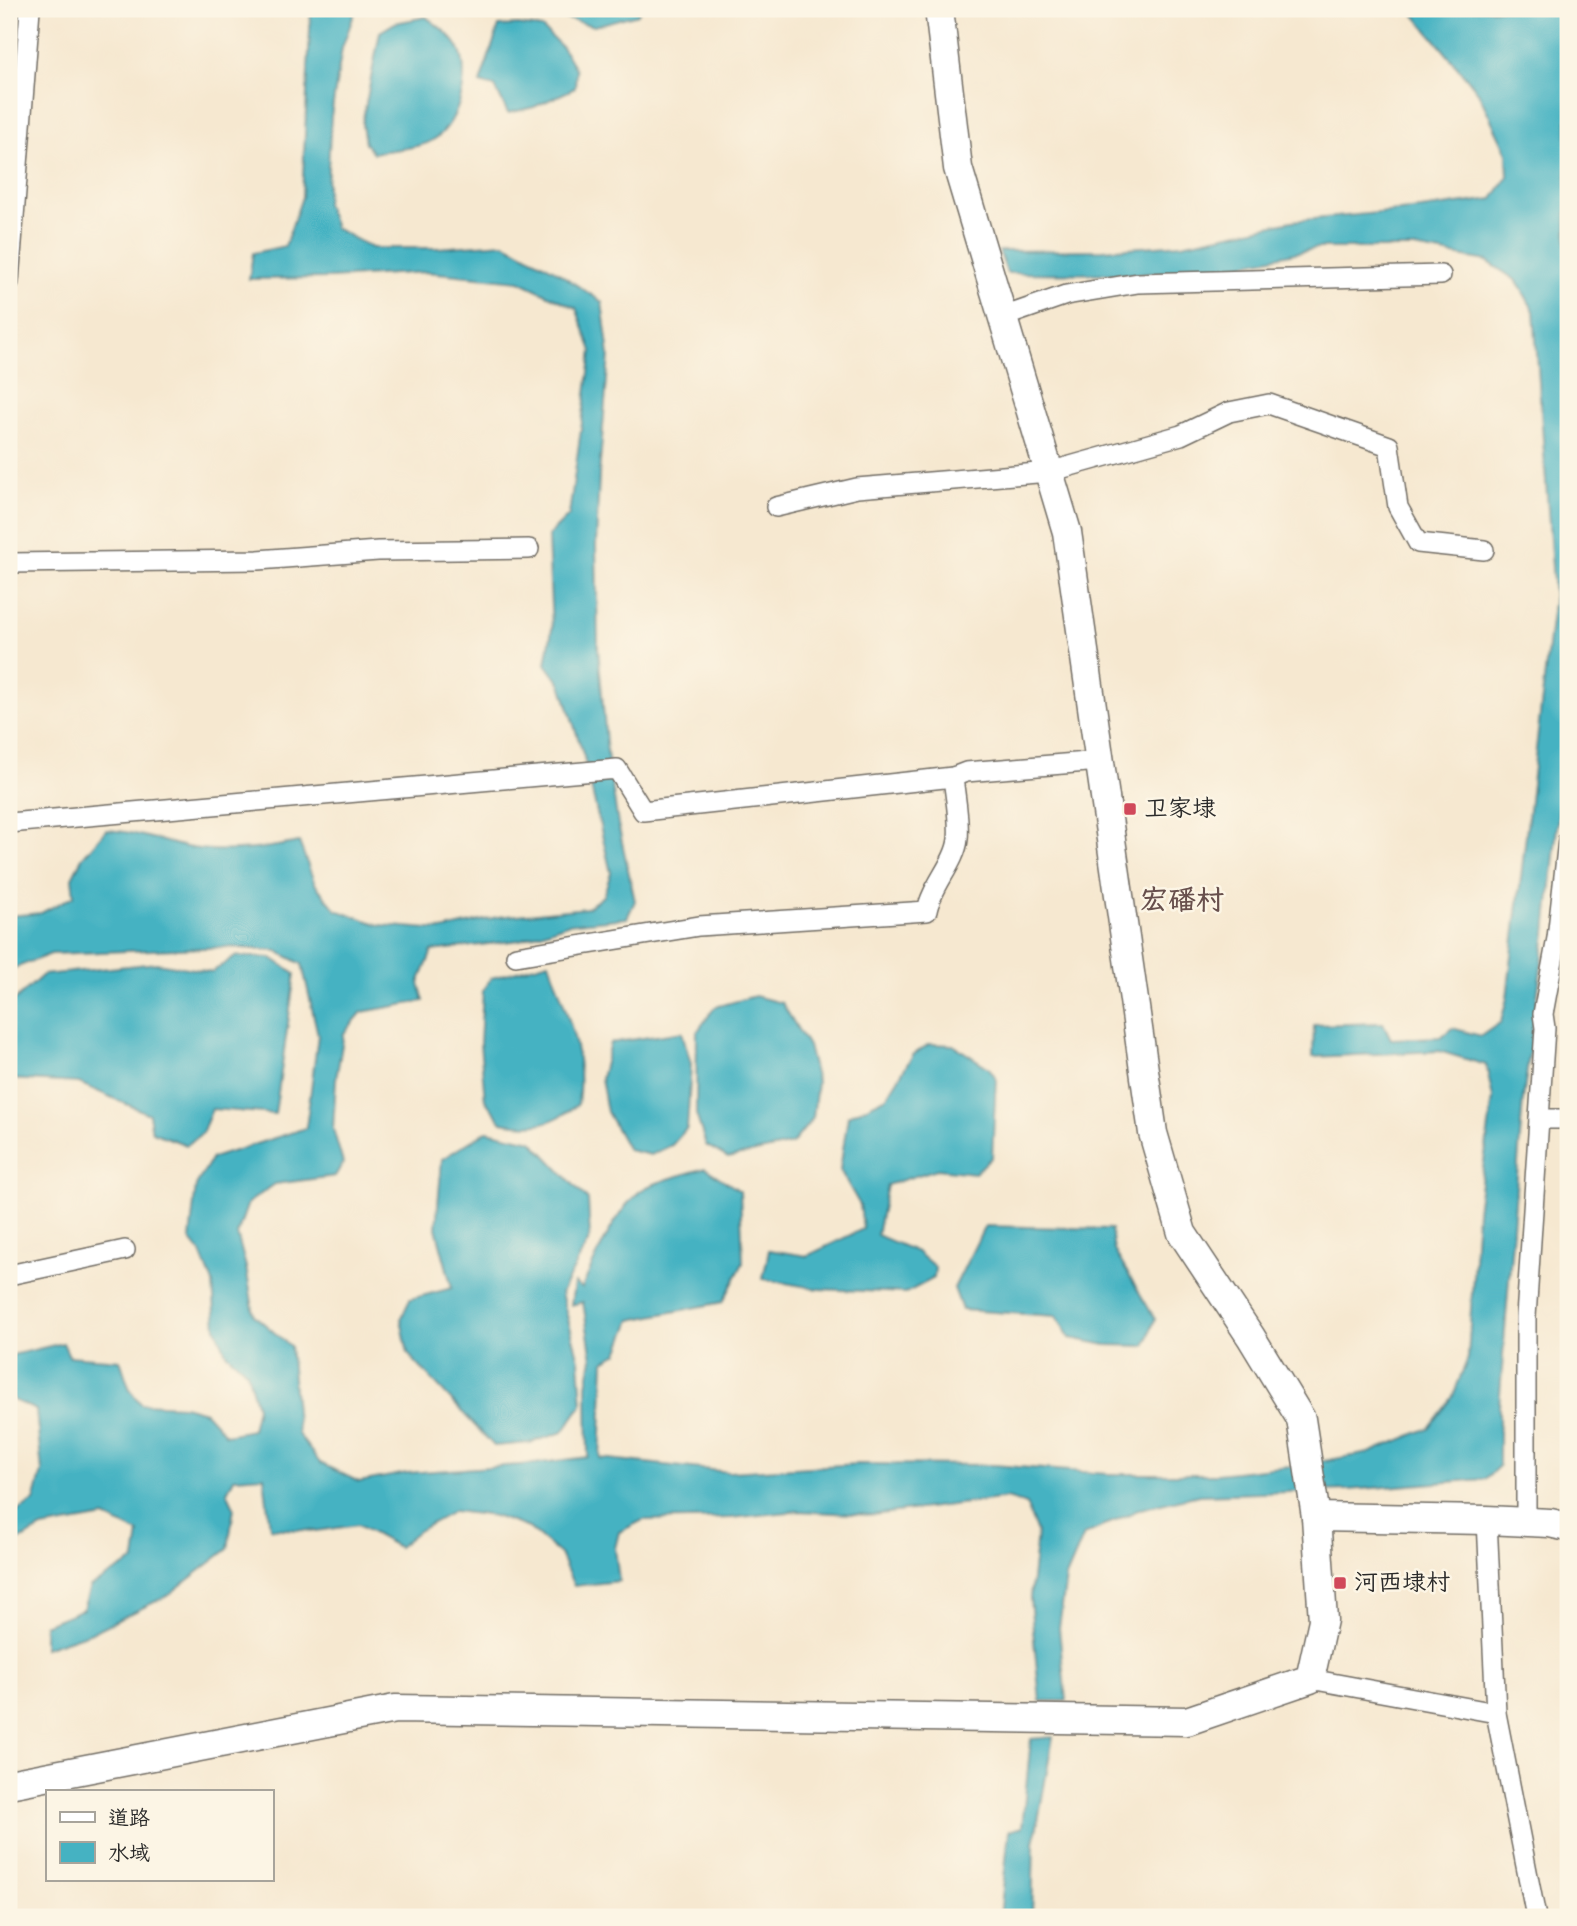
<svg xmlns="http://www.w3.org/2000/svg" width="1577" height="1926" font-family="Kalam,'LXGW WenKai TC',sans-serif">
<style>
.water{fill:#45b2c2;stroke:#386e76;stroke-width:2}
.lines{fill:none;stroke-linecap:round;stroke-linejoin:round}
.street-casing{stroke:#726d65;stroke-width:22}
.secondary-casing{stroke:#726d65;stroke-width:31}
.street{stroke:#fff;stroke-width:19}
.secondary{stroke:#fff;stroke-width:28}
.poi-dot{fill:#d1495b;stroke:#fcf5e5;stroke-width:2.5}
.labels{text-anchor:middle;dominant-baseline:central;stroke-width:5;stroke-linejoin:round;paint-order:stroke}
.poi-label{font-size:24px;fill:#2b2b2b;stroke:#fcf5e5;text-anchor:start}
.quarter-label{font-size:28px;font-weight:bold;fill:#68504d;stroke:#fcf5e5}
</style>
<rect width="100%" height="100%" fill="#fcf5e5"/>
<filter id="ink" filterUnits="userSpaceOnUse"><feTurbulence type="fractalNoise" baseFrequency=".0143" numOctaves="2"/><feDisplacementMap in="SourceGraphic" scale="14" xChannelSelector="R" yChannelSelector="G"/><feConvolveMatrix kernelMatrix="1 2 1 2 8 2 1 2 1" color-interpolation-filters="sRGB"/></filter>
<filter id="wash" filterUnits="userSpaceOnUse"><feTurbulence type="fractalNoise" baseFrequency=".00686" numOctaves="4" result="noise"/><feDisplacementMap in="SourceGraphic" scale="28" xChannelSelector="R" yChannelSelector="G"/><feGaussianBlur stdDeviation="1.57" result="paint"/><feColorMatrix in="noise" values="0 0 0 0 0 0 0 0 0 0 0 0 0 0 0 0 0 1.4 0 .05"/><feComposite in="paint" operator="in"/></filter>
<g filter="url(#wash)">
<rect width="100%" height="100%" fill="#f6e8d0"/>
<g class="water">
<path d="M311,9H356L342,48L331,116L326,203L335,228L372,248H437L504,243L553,269L602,302L609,355L599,475L596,546L598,647L607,753L618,824L635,901L627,918L567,924L520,940L432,951L419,983L424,1001L362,1012L344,1033L336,1079L333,1129L343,1163L335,1176L275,1184L248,1203L237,1234L246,1267L254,1315L290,1346L298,1434L320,1463L359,1482L407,1473L533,1464L588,1457L587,1385L592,1359L583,1302L571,1305L574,1283L582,1288C594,1261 620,1200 647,1187C665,1179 686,1174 705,1168L740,1191L743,1263L723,1302L631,1320L618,1353L604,1361L600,1458L729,1472L858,1464L994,1465L1107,1474H1217L1301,1465L1369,1453L1429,1428L1452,1398L1468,1358L1477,1211L1493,1098L1486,1065L1439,1051L1313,1057L1314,1025L1383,1023L1391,1039L1441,1037L1452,1028L1481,1036L1501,1022L1507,998L1554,595L1534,311L1517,281L1487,261L1414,248H1317L1226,268L1141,274L1007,273L999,251L1103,250L1182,244L1292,221L1421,209L1493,199L1508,176L1507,153L1478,92L1410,9H1568L1565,419L1568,458V720L1546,933L1523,1099L1499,1407V1466L1485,1479L1348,1490L1199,1495L1140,1509L1084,1535L1066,1577L1059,1628L1066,1701H1040L1030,1598L1037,1533L1026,1504L1007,1498L872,1515L798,1511L731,1518L643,1520L619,1532L615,1548L619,1581L574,1586L560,1554L529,1528L494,1516L454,1511L418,1531L398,1547L358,1525L316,1531L270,1528L264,1476L234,1478L227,1492L234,1507L228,1549L167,1596L95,1631L44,1648V1625L83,1609L90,1587L135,1560L139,1533L105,1517L42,1528L9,1546V1517L34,1501L42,1472L36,1410L13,1400L9,1379L12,1355L63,1343L69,1356L120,1360L130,1390L141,1404L184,1406L205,1412L226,1435L252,1430L257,1407L247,1372L226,1353L216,1328L213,1283L201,1253L190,1239L196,1185L212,1158L306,1128L318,1035L302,964L277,951L228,947L51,954L9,970V916L41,913L74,896L72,878L82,858L106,830C134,831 159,841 186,847C224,854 261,850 299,842L315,884L336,910L380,925L442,930L497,917L587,908L603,896L611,873L584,757L561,684L546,664L552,629L548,536L569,515L592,351L576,308L519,281L427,272L330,278L249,279L253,253L285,246L302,197Z"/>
<polygon points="529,9 640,9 638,14 594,26"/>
<path d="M426,17C437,25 451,35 458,47C473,75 458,131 427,143C411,149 390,150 373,153L365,143L362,124L380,32L395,23Z"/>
<polygon points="518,25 542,28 562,47 576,70 575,88 534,107 508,113 495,87 480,83 499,26"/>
<polygon points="236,956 272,958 295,974 275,1114 212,1109 202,1133 187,1145 152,1132 149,1114 79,1083 9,1079 9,1001 15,1000 43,975 157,963 212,972"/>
<path d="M549,962C566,1012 585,1050 578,1104C553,1125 534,1128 502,1122L485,1100L480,1043L483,990L491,978Z"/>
<polygon points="755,996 782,1003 808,1046 817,1082 813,1118 792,1144 728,1158 706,1145 696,1114 697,1032 715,1007"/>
<polygon points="682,1032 691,1064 687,1128 672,1145 651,1155 628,1150 607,1112 601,1078 610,1043"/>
<polygon points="929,1044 953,1045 989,1068 996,1078 992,1157 975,1173 937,1169 887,1185 877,1235 917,1252 935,1267 934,1278 906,1293 819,1289 763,1279 769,1250 807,1256 863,1229 860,1205 840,1170 848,1116 887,1097 913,1055"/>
<polygon points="487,1131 532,1141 588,1200 590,1238 561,1293 579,1360 582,1405 563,1432 530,1443 494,1446 408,1354 401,1319 410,1299 452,1288 436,1228 442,1159"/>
<polygon points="985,1226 1111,1229 1114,1250 1155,1319 1145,1346 1106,1345 1070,1338 1056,1316 962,1310 954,1288"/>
<polygon points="1053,1737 1034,1843 1032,1917 1000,1917 1009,1831 1022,1827 1031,1739"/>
</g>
</g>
<g filter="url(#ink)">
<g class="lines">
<g class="street-casing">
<g id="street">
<polyline points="9,282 30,9"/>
<polyline points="1003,317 1066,295 1138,283 1441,275"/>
<polyline points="776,507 857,488 1049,472 1181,435 1229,412 1269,404 1389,446 1398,507 1418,543 1484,550"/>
<polyline points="9,563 258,560 378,551 529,549"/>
<polyline points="9,823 617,769 643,811 953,777 966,772 1100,761"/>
<polyline points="1568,840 1557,938 1543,1014 1545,1028 1539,1119 1568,1119"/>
<path d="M516,956L699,926L927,911C931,887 956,862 958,839C960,820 955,797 953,777"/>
<polyline points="9,1275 125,1250"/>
<polyline points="1487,1520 1496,1713 1536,1917"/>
<polyline points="1526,1522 1526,1317 1539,1119"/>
<polyline points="1310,1679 1496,1713"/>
</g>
</g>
<g class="secondary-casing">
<g id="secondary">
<polyline points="1316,1517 1487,1520 1550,1523 1568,1527"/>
<polyline points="9,1784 395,1709 1187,1721 1310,1679 1323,1620 1316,1517 1301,1419 1251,1337 1182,1233 1153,1133 1067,532 958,168 939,9"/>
</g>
</g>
<use href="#street" class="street"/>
<use href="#secondary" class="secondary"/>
</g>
</g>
<g class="poi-dot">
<rect x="1123" y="802" width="14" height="14" rx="3.5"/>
<rect x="1333" y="1576" width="14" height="14" rx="3.5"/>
</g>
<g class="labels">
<g class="poi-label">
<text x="1144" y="809">卫家埭</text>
<text x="1354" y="1583">河西埭村</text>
</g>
<g class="quarter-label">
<text x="1182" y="901">宏磻村</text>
</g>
</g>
<rect width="1577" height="1926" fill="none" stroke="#fcf5e5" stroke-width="35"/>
<rect x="46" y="1790" width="228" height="91" fill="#fcf5e5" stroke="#a8a49b" stroke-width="2"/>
<rect x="60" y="1812" width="35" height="10" fill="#ffffff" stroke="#a8a49b" stroke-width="2"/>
<text x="108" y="1825" font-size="21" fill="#2b2b2b">道路</text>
<rect x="60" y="1842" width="35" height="21" fill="#45b2c2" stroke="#a8a49b" stroke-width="2"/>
<text x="108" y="1860" font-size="21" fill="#2b2b2b">水域</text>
</svg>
